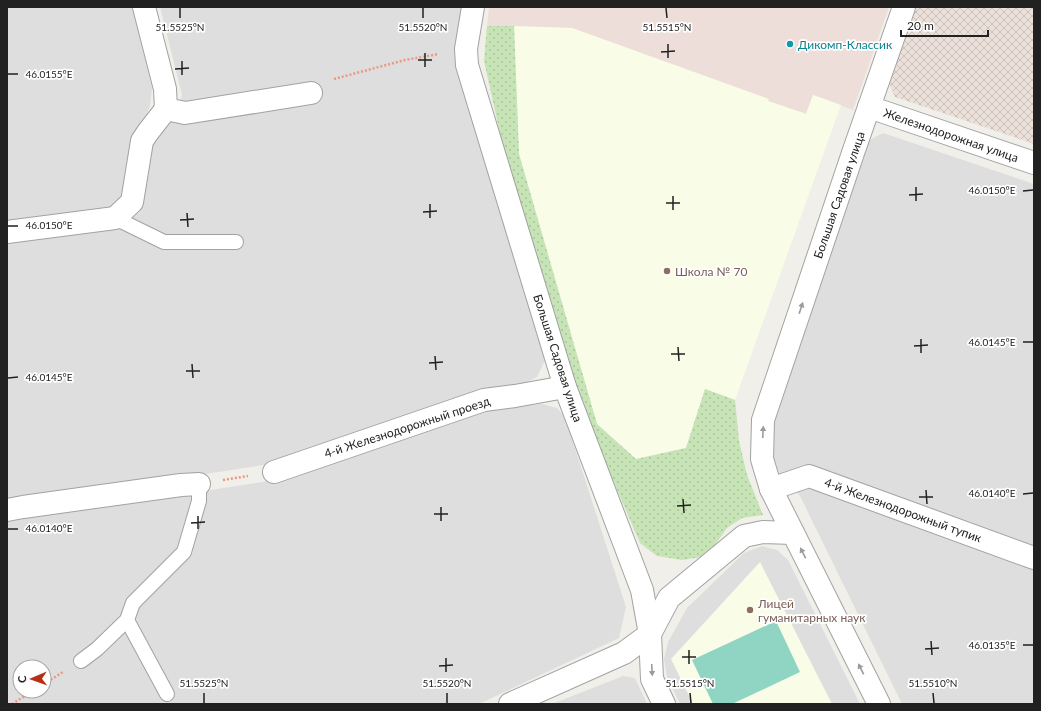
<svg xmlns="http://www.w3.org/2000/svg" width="1041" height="711" font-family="Lato,sans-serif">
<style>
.residential{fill:#dfdede;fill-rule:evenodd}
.commercial{fill:#eededa}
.education{fill:#f9fce6}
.military{fill:url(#military-cross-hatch)}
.grass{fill:url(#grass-dots)}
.pitch{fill:#90d5c4}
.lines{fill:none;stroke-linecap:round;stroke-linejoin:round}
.service-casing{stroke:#a2a2a2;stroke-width:16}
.minor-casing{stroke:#a2a2a2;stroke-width:24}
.path{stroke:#ea9980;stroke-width:2.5;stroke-dasharray:2 2;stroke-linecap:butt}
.service{stroke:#fff;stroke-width:14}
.minor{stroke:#fff;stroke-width:22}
.oneway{fill:#9b9b9b}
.ticks{fill:none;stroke:#212121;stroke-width:1.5}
.culture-dot{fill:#0f9aa8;stroke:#fff;stroke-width:1.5}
.education-dot{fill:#8d6e63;stroke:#fff;stroke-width:1.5}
.labels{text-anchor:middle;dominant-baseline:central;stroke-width:3.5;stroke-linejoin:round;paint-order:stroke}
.culture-label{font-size:12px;fill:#0d838f;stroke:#fff;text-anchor:start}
.street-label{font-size:12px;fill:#212121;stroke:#fff}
.education-label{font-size:12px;fill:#785e54;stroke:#fff;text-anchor:start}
.ticks-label{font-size:10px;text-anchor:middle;fill:#212121;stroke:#fff;stroke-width:3.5;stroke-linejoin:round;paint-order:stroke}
</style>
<defs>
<pattern id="military-cross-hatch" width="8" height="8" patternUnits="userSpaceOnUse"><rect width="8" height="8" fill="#ece1da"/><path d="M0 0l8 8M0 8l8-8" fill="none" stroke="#cac1bb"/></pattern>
<pattern id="grass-dots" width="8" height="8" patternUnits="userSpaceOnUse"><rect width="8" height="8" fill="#c6e4b5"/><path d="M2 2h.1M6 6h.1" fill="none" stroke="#aac39b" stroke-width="1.8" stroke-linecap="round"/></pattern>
</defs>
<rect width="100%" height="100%" fill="#f0efe9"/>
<g class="residential">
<polygon points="7,7 133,7 152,88 150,106 140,130 124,195 113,208 7,223"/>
<polygon points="160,7 462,7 457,69 545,360 537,377 512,389 271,464 199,475 22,496 7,499 7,242 120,226 140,212 148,144 154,135 169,125 182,95"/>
<polygon points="883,133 1034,184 1034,704 902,704 800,496 780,475 772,456 773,424 868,141"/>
<path d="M542,404L557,408L565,417L626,607L619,638L479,704H7V522L26,518L276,480L487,409ZM20,667H44V691H20Z"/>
<polygon points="762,546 777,550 788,560 860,704 680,704 667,677 664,659 668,642 687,608 744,553"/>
<polygon points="623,676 635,678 647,704 552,704"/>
</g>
<polygon class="commercial" points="489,7 889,7 853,110 813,95 807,114 768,101 768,99 572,28 487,26"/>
<g class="education">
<polygon points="514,26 572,28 769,99 768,101 806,114 813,95 841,105 735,400 705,389 686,448 636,459 597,424 519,154"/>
<polygon points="760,562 832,704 693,704 671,659"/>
</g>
<polygon class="military" points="915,7 1034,7 1034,144 895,97 888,82"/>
<polygon class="grass" points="487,26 514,26 519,154 597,424 636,459 686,448 705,389 735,400 739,441 747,475 763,515 742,518 727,528 707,556 682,560 657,556 640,543 586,417 506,160 484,61"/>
<polygon class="pitch" points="776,621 800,672 732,704 713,704 692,660"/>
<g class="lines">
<g class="service-casing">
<g id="service">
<polyline points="115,218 164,242 236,242"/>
<polyline points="127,620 167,694"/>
<polyline points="81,661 97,649 127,620 133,603 184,552 199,501 199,484"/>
</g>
</g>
<g class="minor-casing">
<g id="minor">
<polyline points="144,7 165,89 166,109"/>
<polyline points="473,7 466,49 467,65 565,387 642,590 650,634 652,679 664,704"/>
<polyline points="869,107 1034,163"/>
<polyline points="7,232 115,218 132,202 142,141 148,132 166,109 185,113 311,93"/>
<polyline points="274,472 484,400 515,396 565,387"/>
<polyline points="771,489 809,476 1034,558"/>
<polyline points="7,510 23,507 181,485 199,484"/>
<polyline points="510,704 624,653 650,634 669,598 744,536 763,532 793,533"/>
<polyline points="879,704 771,489 762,459 763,420 854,150 904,7"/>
</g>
</g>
<g class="path">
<polyline points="334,79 405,60 439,54"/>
<polyline points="223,480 248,476"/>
<polyline points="44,684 63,672"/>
<polyline points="12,704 33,691"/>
</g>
<use href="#service" class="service"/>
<use href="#minor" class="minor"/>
</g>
<defs><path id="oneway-solid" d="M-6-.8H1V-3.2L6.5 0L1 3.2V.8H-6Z"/></defs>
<g class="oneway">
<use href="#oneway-solid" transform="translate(801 308) rotate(-72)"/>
<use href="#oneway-solid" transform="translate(763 432) rotate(-88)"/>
<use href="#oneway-solid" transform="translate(803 553) rotate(-117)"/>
<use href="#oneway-solid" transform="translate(861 669) rotate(-117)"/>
<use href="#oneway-solid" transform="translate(652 670) rotate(87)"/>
</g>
<path class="ticks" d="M180,8V18M423,8V18M666,8L667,18M668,44V58M661,52L675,51M425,53V67M418,60H432M182,61V75M175,69L189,68M8,74H18M916,187V201M1023,191L1033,190M909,195L923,194M673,196V210M666,203H680M430,204V218M423,212L437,211M187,213L188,227M180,220L194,219M8,226H18M921,339V353M1023,342H1033M914,346L928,345M678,347L679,361M671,354H685M435,356L436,370M429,363L443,362M192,364L193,378M186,371H200M8,378L18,377M926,490L927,504M1023,494L1033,493M919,497H933M683,499L684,513M677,506L691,505M441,507V521M434,514H448M198,516V529M191,523L205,522M8,529H18M931,641L932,655M1023,645H1033M925,649L939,648M689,650V664M682,657H696M446,658V672M439,666L453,665M204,693V703M447,693V703M690,693L691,703M933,693L934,703"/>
<circle class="culture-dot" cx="790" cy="44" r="4"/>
<g class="education-dot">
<circle cx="667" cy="271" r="4"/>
<circle cx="750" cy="610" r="4"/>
</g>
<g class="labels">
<g class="culture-label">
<text x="798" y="44">Дикомп-Классик</text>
</g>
<g class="street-label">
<text transform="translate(951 135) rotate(19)">Железнодорожная улица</text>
<text transform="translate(839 195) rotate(-71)">Большая Садовая улица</text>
<text transform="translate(558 358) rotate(72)">Большая Садовая улица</text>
<text transform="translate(407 427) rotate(-18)">4-й Железнодорожный проезд</text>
<text transform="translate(903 510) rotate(20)">4-й Железнодорожный тупик</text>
</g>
<g class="education-label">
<text x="675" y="271">Школа № 70</text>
<text x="758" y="603">Лицей<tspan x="758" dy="14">гуманитарных наук</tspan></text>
</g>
</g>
<g class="ticks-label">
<text x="180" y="31">51.5525°N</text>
<text x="423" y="31">51.5520°N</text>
<text x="667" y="31">51.5515°N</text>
<text x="49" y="78">46.0155°E</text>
<text x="992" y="194">46.0150°E</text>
<text x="49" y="229">46.0150°E</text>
<text x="992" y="346">46.0145°E</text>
<text x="49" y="381">46.0145°E</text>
<text x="992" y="497">46.0140°E</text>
<text x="49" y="532">46.0140°E</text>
<text x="992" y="649">46.0135°E</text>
<text x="204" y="687">51.5525°N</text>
<text x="447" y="687">51.5520°N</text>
<text x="690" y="687">51.5515°N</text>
<text x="933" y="687">51.5510°N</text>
</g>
<rect width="1041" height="711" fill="none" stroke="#212121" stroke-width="16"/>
<g transform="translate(32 679) rotate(268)"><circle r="19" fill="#ffffff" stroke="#a6a6a6"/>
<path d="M0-3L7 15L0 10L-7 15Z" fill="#b92e18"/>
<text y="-6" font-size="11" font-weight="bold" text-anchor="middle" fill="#212121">С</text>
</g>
<path d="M901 30v6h87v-6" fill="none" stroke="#212121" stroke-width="2"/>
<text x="907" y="30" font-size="12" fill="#212121" stroke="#ffffff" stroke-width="3" paint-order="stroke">20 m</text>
</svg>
